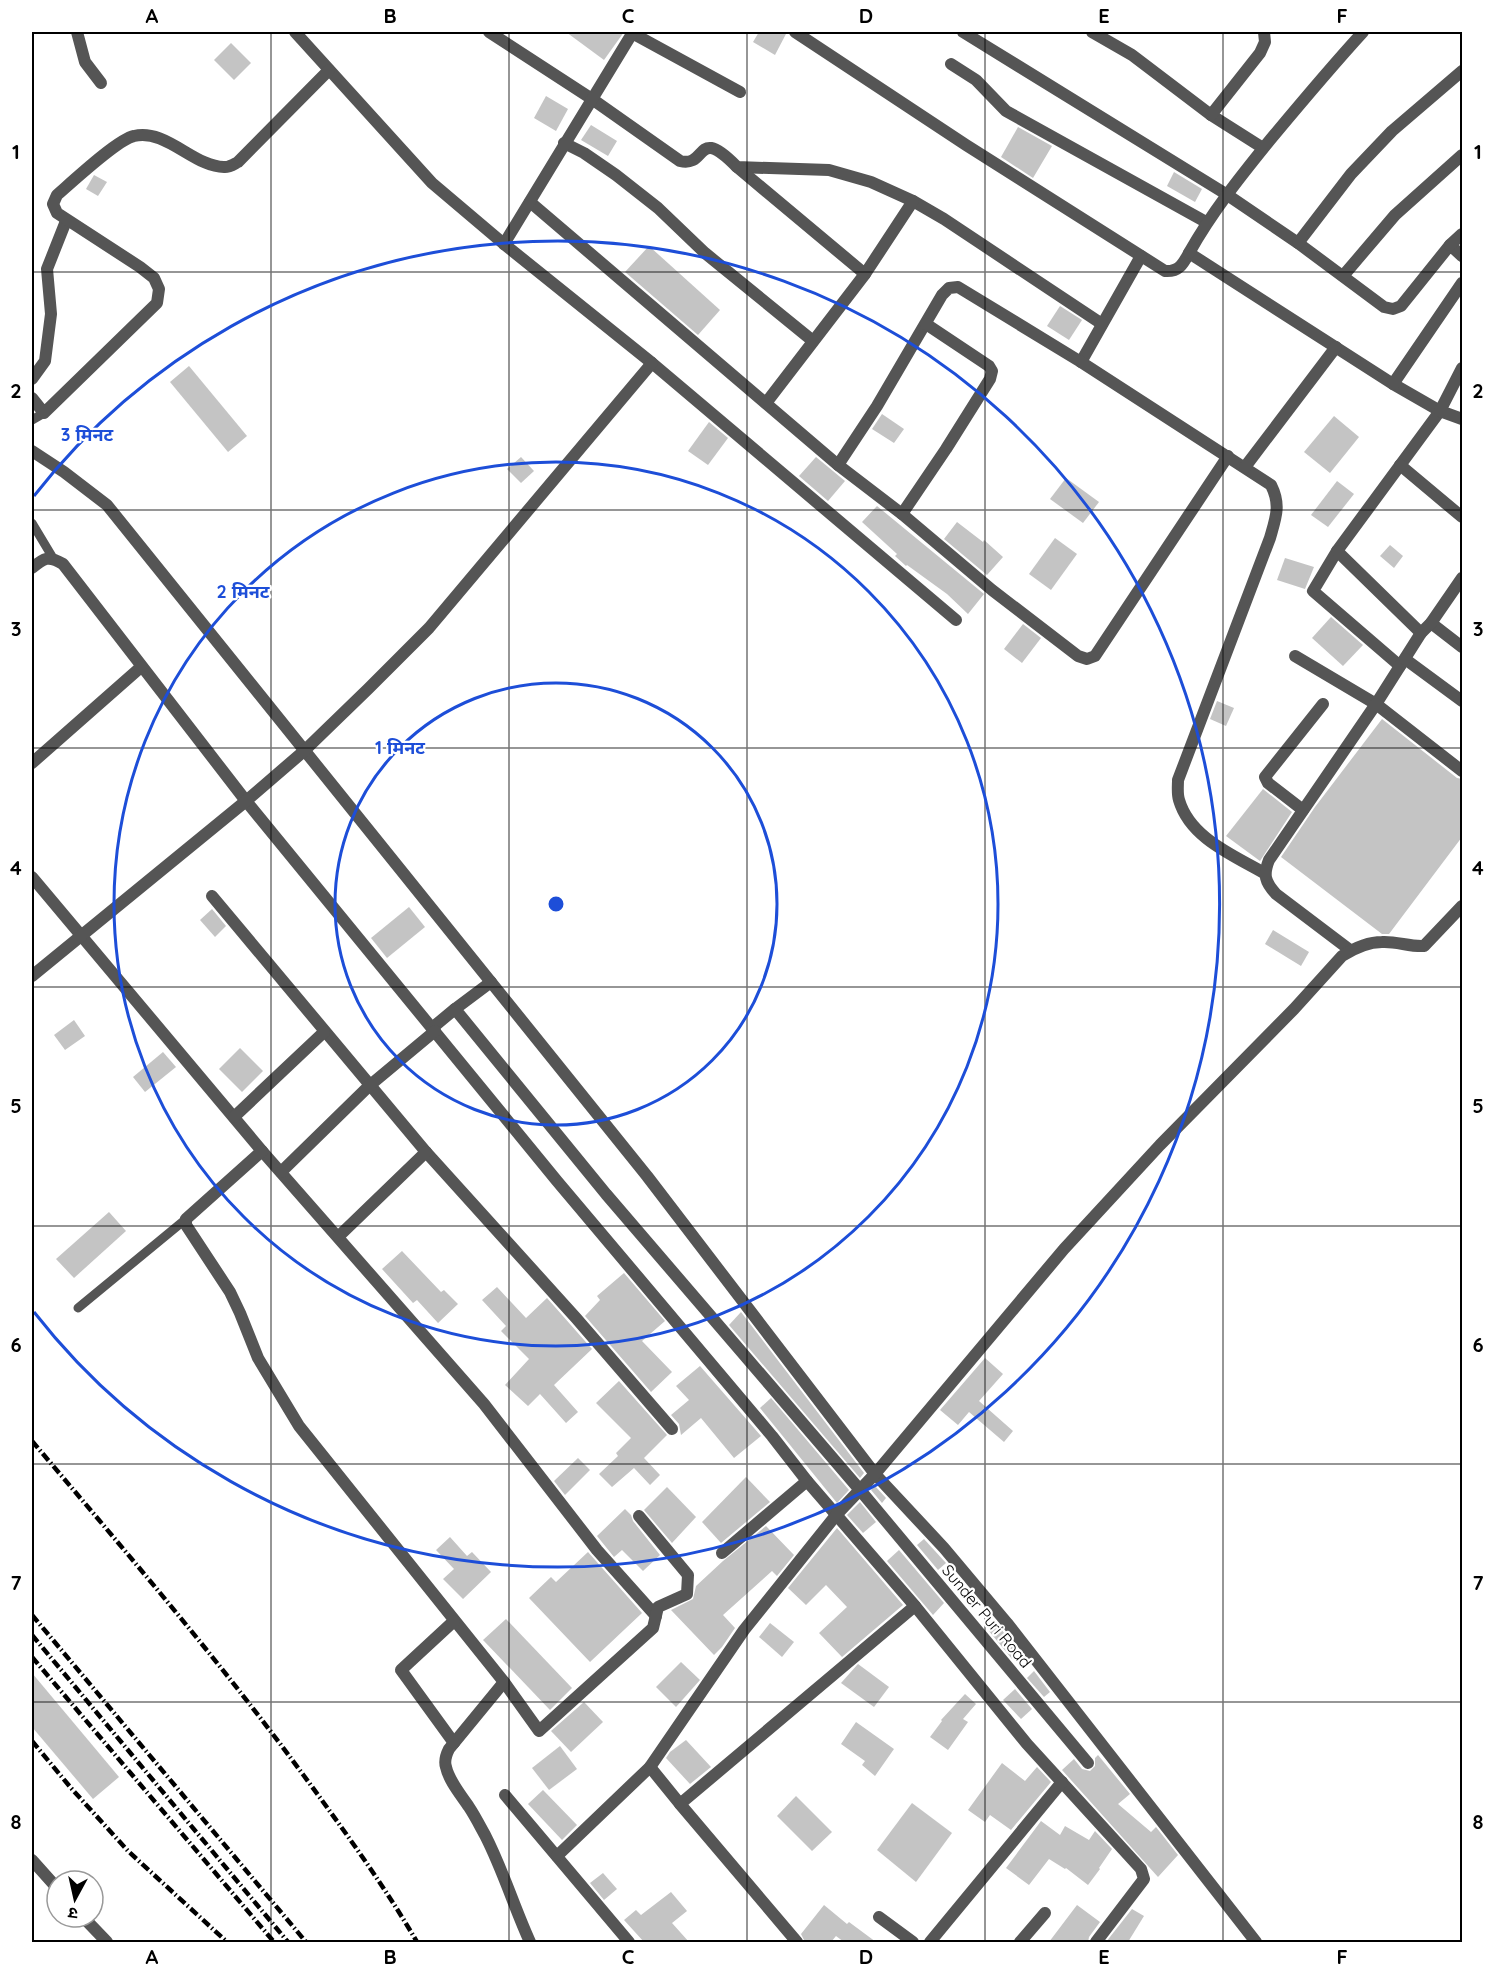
<svg xmlns="http://www.w3.org/2000/svg" width="1494" height="1974" font-family="Quicksand,'Noto Sans Devanagari',sans-serif">
<style>
.building{fill:#c4c4c4}
.lines{fill:none;stroke-linecap:round;stroke-linejoin:round}
.service{stroke:#555;stroke-width:9}
.minor{stroke:#555;stroke-width:12}
.rail{stroke:#000;stroke-width:4.5;stroke-dasharray:9 3 1.5 3;stroke-linecap:butt}
.grid{fill:none;stroke:#000;stroke-width:1.5;stroke-opacity:0.55}
.ring{fill:none;stroke:#1d4ed8;stroke-width:3}
.labels{text-anchor:middle;dominant-baseline:central;stroke-width:4.5;stroke-linejoin:round;paint-order:stroke}
.street-label{font-size:16px;fill:#000;stroke:#fff}
.centre{fill:#1d4ed8;stroke:#fff;stroke-width:3}
.ring-label{font-size:18px;text-anchor:middle;font-weight:bold;fill:#1d4ed8;stroke:#fff;stroke-width:4.5;stroke-linejoin:round;paint-order:stroke}
.neatline{fill:none;stroke:#000;stroke-width:2}
.grid-label{font-size:20px;text-anchor:middle;font-weight:bold;fill:#000}
</style>
<rect width="100%" height="100%" fill="#fff"/>
<g class="building">
<polygon points="566,32 624,32 604,60"/>
<polygon points="759,32 787,32 775,55 753,42"/>
<polygon points="231,43 251,63 234,80 214,60"/>
<polygon points="546,96 568,109 556,131 534,118"/>
<polygon points="591,125 617,141 608,156 581,140"/>
<polygon points="1018,127 1052,146 1033,178 1001,157"/>
<polygon points="1174,172 1202,189 1195,202 1167,186"/>
<polygon points="94,175 107,182 98,196 86,189"/>
<polygon points="649,246 720,310 698,335 625,272"/>
<polygon points="1060,306 1082,320 1069,340 1047,326"/>
<polygon points="189,366 247,436 228,452 170,382"/>
<polygon points="882,414 904,429 894,443 872,429"/>
<polygon points="1334,416 1359,437 1330,473 1304,452"/>
<polygon points="709,422 728,438 708,465 688,451"/>
<polygon points="521,457 534,471 521,483 507,469"/>
<polygon points="816,457 845,481 828,501 799,476"/>
<polygon points="1066,478 1099,502 1083,523 1050,499"/>
<polygon points="1337,481 1354,494 1328,527 1311,515"/>
<polygon points="877,506 984,594 968,614 947,594 907,565 906,566 895,556 897,554 862,522"/>
<polygon points="957,522 983,542 984,540 1003,557 987,575 944,539"/>
<polygon points="1055,538 1077,554 1051,590 1029,574"/>
<polygon points="1390,545 1403,556 1394,568 1380,556"/>
<polygon points="1285,558 1314,567 1305,589 1277,580"/>
<polygon points="1331,617 1363,645 1343,666 1312,638"/>
<polygon points="1023,624 1041,638 1022,663 1004,649"/>
<polygon points="1217,701 1234,708 1226,726 1210,719"/>
<polygon points="1382,719 1457,778 1462,779 1462,837 1389,934 1382,934 1281,857 1315,807"/>
<polygon points="1263,789 1292,812 1260,861 1226,836"/>
<polygon points="409,907 425,927 387,958 371,938"/>
<polygon points="212,909 226,926 215,937 200,920"/>
<polygon points="1273,930 1309,952 1301,966 1265,944"/>
<polygon points="74,1020 85,1036 65,1050 54,1035"/>
<polygon points="240,1048 263,1071 242,1092 219,1069"/>
<polygon points="163,1052 176,1067 145,1092 133,1077"/>
<polygon points="109,1212 126,1231 74,1278 56,1259"/>
<polygon points="402,1251 441,1292 444,1290 458,1304 438,1323 417,1300 413,1303 382,1269"/>
<polygon points="624,1273 665,1321 642,1341 672,1372 651,1392 585,1316 600,1300 597,1296"/>
<polygon points="497,1287 526,1318 547,1298 592,1349 554,1385 578,1412 566,1423 540,1394 528,1406 505,1385 529,1359 501,1331 506,1326 482,1300"/>
<polygon points="741,1312 864,1473 860,1478 729,1325"/>
<polygon points="985,1358 1003,1374 979,1401 1013,1431 1004,1442 969,1412 958,1425 940,1410"/>
<polygon points="700,1366 761,1436 734,1458 701,1418 681,1435 679,1424 671,1415 689,1400 676,1386"/>
<polygon points="619,1381 667,1435 644,1458 660,1475 650,1485 634,1468 612,1487 599,1474 618,1456 616,1453 631,1438 596,1403"/>
<polygon points="771,1398 849,1490 837,1503 760,1408"/>
<polygon points="578,1458 590,1470 565,1495 554,1481"/>
<polygon points="746,1477 770,1502 721,1543 702,1522"/>
<polygon points="875,1486 886,1498 882,1503 871,1490"/>
<polygon points="667,1487 696,1517 672,1543 644,1510"/>
<polygon points="860,1502 876,1522 863,1533 847,1515"/>
<polygon points="625,1509 631,1515 633,1521 660,1555 643,1571 622,1550 614,1557 597,1536"/>
<polygon points="766,1526 794,1555 777,1576 772,1571 723,1615 735,1628 722,1647 714,1655 671,1610 693,1599 696,1586 723,1561"/>
<polygon points="837,1528 903,1605 842,1657 819,1633 847,1607 826,1585 806,1605 788,1588"/>
<polygon points="450,1537 467,1556 472,1552 491,1572 463,1599 443,1579 454,1569 436,1550"/>
<polygon points="924,1539 946,1563 938,1570 917,1545"/>
<polygon points="899,1550 944,1603 933,1615 887,1561"/>
<polygon points="588,1552 642,1613 590,1662 529,1598 551,1577 556,1582"/>
<polygon points="506,1619 572,1688 550,1710 483,1640"/>
<polygon points="770,1623 794,1642 782,1657 759,1637"/>
<polygon points="997,1624 1019,1652 1012,1659 989,1631"/>
<polygon points="681,1662 700,1680 676,1707 656,1687"/>
<polygon points="858,1664 889,1687 874,1707 841,1683"/>
<polygon points="1034,1671 1050,1692 1044,1697 1027,1678"/>
<polygon points="32,1673 119,1777 93,1799 32,1727"/>
<polygon points="1015,1689 1032,1709 1021,1719 1003,1700"/>
<polygon points="965,1694 976,1704 963,1719 968,1722 948,1750 930,1737 942,1721 941,1720"/>
<polygon points="584,1702 603,1722 571,1752 551,1731"/>
<polygon points="856,1722 894,1749 875,1776 862,1765 865,1761 841,1744"/>
<polygon points="686,1740 711,1767 690,1784 666,1758 670,1752"/>
<polygon points="560,1746 577,1769 549,1790 532,1768"/>
<polygon points="1098,1755 1130,1794 1118,1804 1151,1832 1156,1827 1178,1855 1158,1877 1062,1770 1074,1759 1082,1769 1090,1771 1095,1766 1095,1758"/>
<polygon points="1002,1763 1025,1781 1037,1767 1051,1782 1011,1830 990,1815 985,1822 968,1810"/>
<polygon points="543,1790 577,1825 562,1840 528,1804"/>
<polygon points="796,1796 832,1832 812,1851 777,1816"/>
<polygon points="912,1803 952,1833 916,1882 877,1850"/>
<polygon points="1041,1821 1060,1835 1065,1826 1089,1840 1095,1831 1112,1849 1099,1868 1100,1869 1088,1885 1066,1868 1065,1869 1049,1859 1029,1885 1006,1868"/>
<polygon points="603,1873 617,1889 604,1900 590,1883"/>
<polygon points="671,1892 687,1911 672,1923 689,1942 644,1942 624,1920 636,1910 641,1915"/>
<polygon points="824,1905 847,1924 849,1922 876,1942 844,1942 836,1936 831,1942 805,1942 801,1934"/>
<polygon points="1077,1905 1100,1922 1089,1937 1088,1942 1049,1942"/>
<polygon points="1132,1909 1144,1916 1128,1942 1106,1942"/>
</g>
<g class="lines">
<g class="service">
<polyline points="32,420 44,413"/>
<polyline points="32,523 53,558"/>
<polyline points="78,1308 186,1219"/>
</g>
<g class="minor">
<polyline points="77,32 85,62 101,83"/>
<polyline points="295,32 432,183 504,244 652,363 956,620"/>
<path d="M489,32L592,99L680,161C708,168 695,124 737,167L829,170L871,182L913,201L944,219L1102,324"/>
<path d="M795,32L966,145L1165,271C1179,272 1183,264 1189,253L1393,384L1440,411L1337,551L1313,591L1400,666"/>
<polyline points="963,32 1226,194 1298,243 1384,307 1393,309 1401,306 1450,245 1462,256"/>
<polyline points="1092,32 1132,55 1211,115 1263,148"/>
<polyline points="632,33 740,92"/>
<polyline points="951,64 976,80 1006,111 1206,222"/>
<polyline points="1211,115 1260,53 1265,42 1264,32"/>
<polyline points="564,143 584,153 616,175 658,208 705,253 813,341"/>
<polyline points="737,167 865,274"/>
<polyline points="530,202 838,465 902,514 992,590 1078,656 1087,659 1095,656 1228,456"/>
<polyline points="1298,243 1351,174 1392,131 1462,71"/>
<polyline points="504,244 633,32"/>
<polyline points="1450,245 1462,234"/>
<path d="M1189,253C1212,212 1240,177 1270,140C1300,104 1331,67 1363,32"/>
<polyline points="1343,276 1395,215 1462,155"/>
<polyline points="1081,362 1141,256"/>
<polyline points="1462,368 1440,411 1462,419"/>
<polyline points="32,379 45,361 51,314 47,269 66,221"/>
<polyline points="1393,384 1462,283"/>
<path d="M32,398L44,413L157,303L159,289L154,278L140,267L57,213L53,204L57,195C72,182 118,139 134,136C166,128 195,168 225,167C230,167 234,164 238,162L329,70"/>
<polyline points="766,403 865,274 913,201"/>
<polyline points="32,451 64,472 107,505 647,1176 875,1474 944,1548 1007,1623 1256,1942"/>
<path d="M838,465L877,406L942,295L949,288L958,287L1081,362L1271,485C1281,505 1276,517 1270,538L1178,780C1178,786 1177,794 1179,800C1190,838 1233,855 1264,873"/>
<polyline points="1400,465 1462,517"/>
<polyline points="1245,467 1336,347"/>
<polyline points="902,514 946,449 990,379 992,371 989,366 926,324"/>
<polyline points="1337,551 1421,633"/>
<path d="M32,568C44,558 48,555 63,564L246,801L557,1181L772,1436L807,1481L915,1606L1027,1744L1141,1869L1144,1879L1096,1942"/>
<polyline points="1431,623 1462,647"/>
<polyline points="1295,656 1376,704 1421,633 1431,623 1462,578"/>
<polyline points="1405,659 1462,701"/>
<polyline points="32,763 141,667"/>
<polyline points="1303,810 1268,783 1265,777 1323,704"/>
<polyline points="32,877 262,1151 484,1404 597,1550 656,1616"/>
<polyline points="212,896 426,1152 576,1318 672,1429"/>
<path d="M1350,950L1276,894C1265,882 1263,875 1269,860L1376,704L1462,771"/>
<polyline points="32,976 246,801 304,751 368,689 429,628 652,363"/>
<polyline points="491,982 455,1009 606,1194 860,1490 1088,1763"/>
<polyline points="432,1028 455,1009"/>
<polyline points="234,1117 324,1032"/>
<polyline points="262,1151 186,1219 186,1225 230,1292 240,1313 258,1358 299,1426 504,1682 539,1731 653,1628 658,1607 687,1594 688,1575 639,1516"/>
<polyline points="281,1172 369,1086 435,1031"/>
<polyline points="339,1236 426,1152"/>
<polyline points="722,1553 807,1481"/>
<path d="M504,1682L449,1749C446,1755 444,1761 446,1767C449,1781 461,1795 469,1807C475,1816 480,1826 485,1835C503,1870 514,1907 530,1942"/>
<polyline points="454,1743 401,1670 454,1621"/>
<polyline points="650,1767 680,1804 915,1606"/>
<polyline points="505,1795 629,1942"/>
<polyline points="680,1804 797,1942"/>
<path d="M557,1856L650,1767L744,1630L837,1514L875,1474L1064,1249L1160,1145L1294,1009L1342,956C1353,949 1368,942 1382,942C1396,941 1410,947 1424,946L1462,906"/>
<polyline points="32,1860 57,1888"/>
<polyline points="83,1917 107,1942"/>
<polyline points="879,1917 913,1942"/>
<polyline points="930,1942 1062,1782"/>
<polyline points="1020,1942 1045,1913"/>
</g>
<g class="rail">
<path d="M32,1441C127,1553 223,1665 310,1784C348,1836 385,1887 417,1942"/>
<polyline points="32,1615 306,1942"/>
<polyline points="32,1635 288,1942"/>
<polyline points="32,1657 274,1942"/>
<polyline points="32,1741 71,1788 128,1851 227,1942"/>
</g>
</g>
<path class="grid" d="M271,32V1942M509,32V1942M747,32V1942M985,32V1942M1223,32V1942M32,272H1462M32,510H1462M32,748H1462M32,987H1462M32,1226H1462M32,1464H1462M32,1702H1462"/>
<g class="ring">
<circle cx="556" cy="904" r="221"/>
<circle cx="556" cy="904" r="442"/>
<path d="M34 496A663 663 0 1 1 34 1312"/>
</g>
<g class="labels">
<g class="street-label">
<text transform="translate(987 1616) rotate(50)">Sunder Puri Road</text>
</g>
</g>
<circle cx="556" cy="904" r="9" class="centre"/>
<g class="ring-label">
<text x="87" y="441">3 मिनट</text>
<text x="243" y="598">2 मिनट</text>
<text x="400" y="754">1 मिनट</text>
</g>
<rect width="1494" height="1974" fill="none" stroke="#ffffff" stroke-width="66"/>
<g transform="translate(75 1899) rotate(188)"><circle r="28" fill="#ffffff" stroke="#999999" stroke-width="1.5"/>
<path d="M0-4.5L10 22L0 15L-10 22Z" fill="#000000"/>
<text y="-9" font-size="16" font-weight="bold" text-anchor="middle" fill="#000000">उ</text>
</g>
<rect x="33" y="33" width="1428" height="1908" class="neatline"/>
<g class="grid-label">
<text x="152" y="23">A</text>
<text x="390" y="23">B</text>
<text x="628" y="23">C</text>
<text x="866" y="23">D</text>
<text x="1104" y="23">E</text>
<text x="1342" y="23">F</text>
<text x="16" y="159">1</text>
<text x="1478" y="159">1</text>
<text x="16" y="398">2</text>
<text x="1478" y="398">2</text>
<text x="16" y="636">3</text>
<text x="1478" y="636">3</text>
<text x="16" y="875">4</text>
<text x="1478" y="875">4</text>
<text x="16" y="1113">5</text>
<text x="1478" y="1113">5</text>
<text x="16" y="1352">6</text>
<text x="1478" y="1352">6</text>
<text x="16" y="1590">7</text>
<text x="1478" y="1590">7</text>
<text x="16" y="1829">8</text>
<text x="1478" y="1829">8</text>
<text x="152" y="1964">A</text>
<text x="390" y="1964">B</text>
<text x="628" y="1964">C</text>
<text x="866" y="1964">D</text>
<text x="1104" y="1964">E</text>
<text x="1342" y="1964">F</text>
</g>
</svg>
